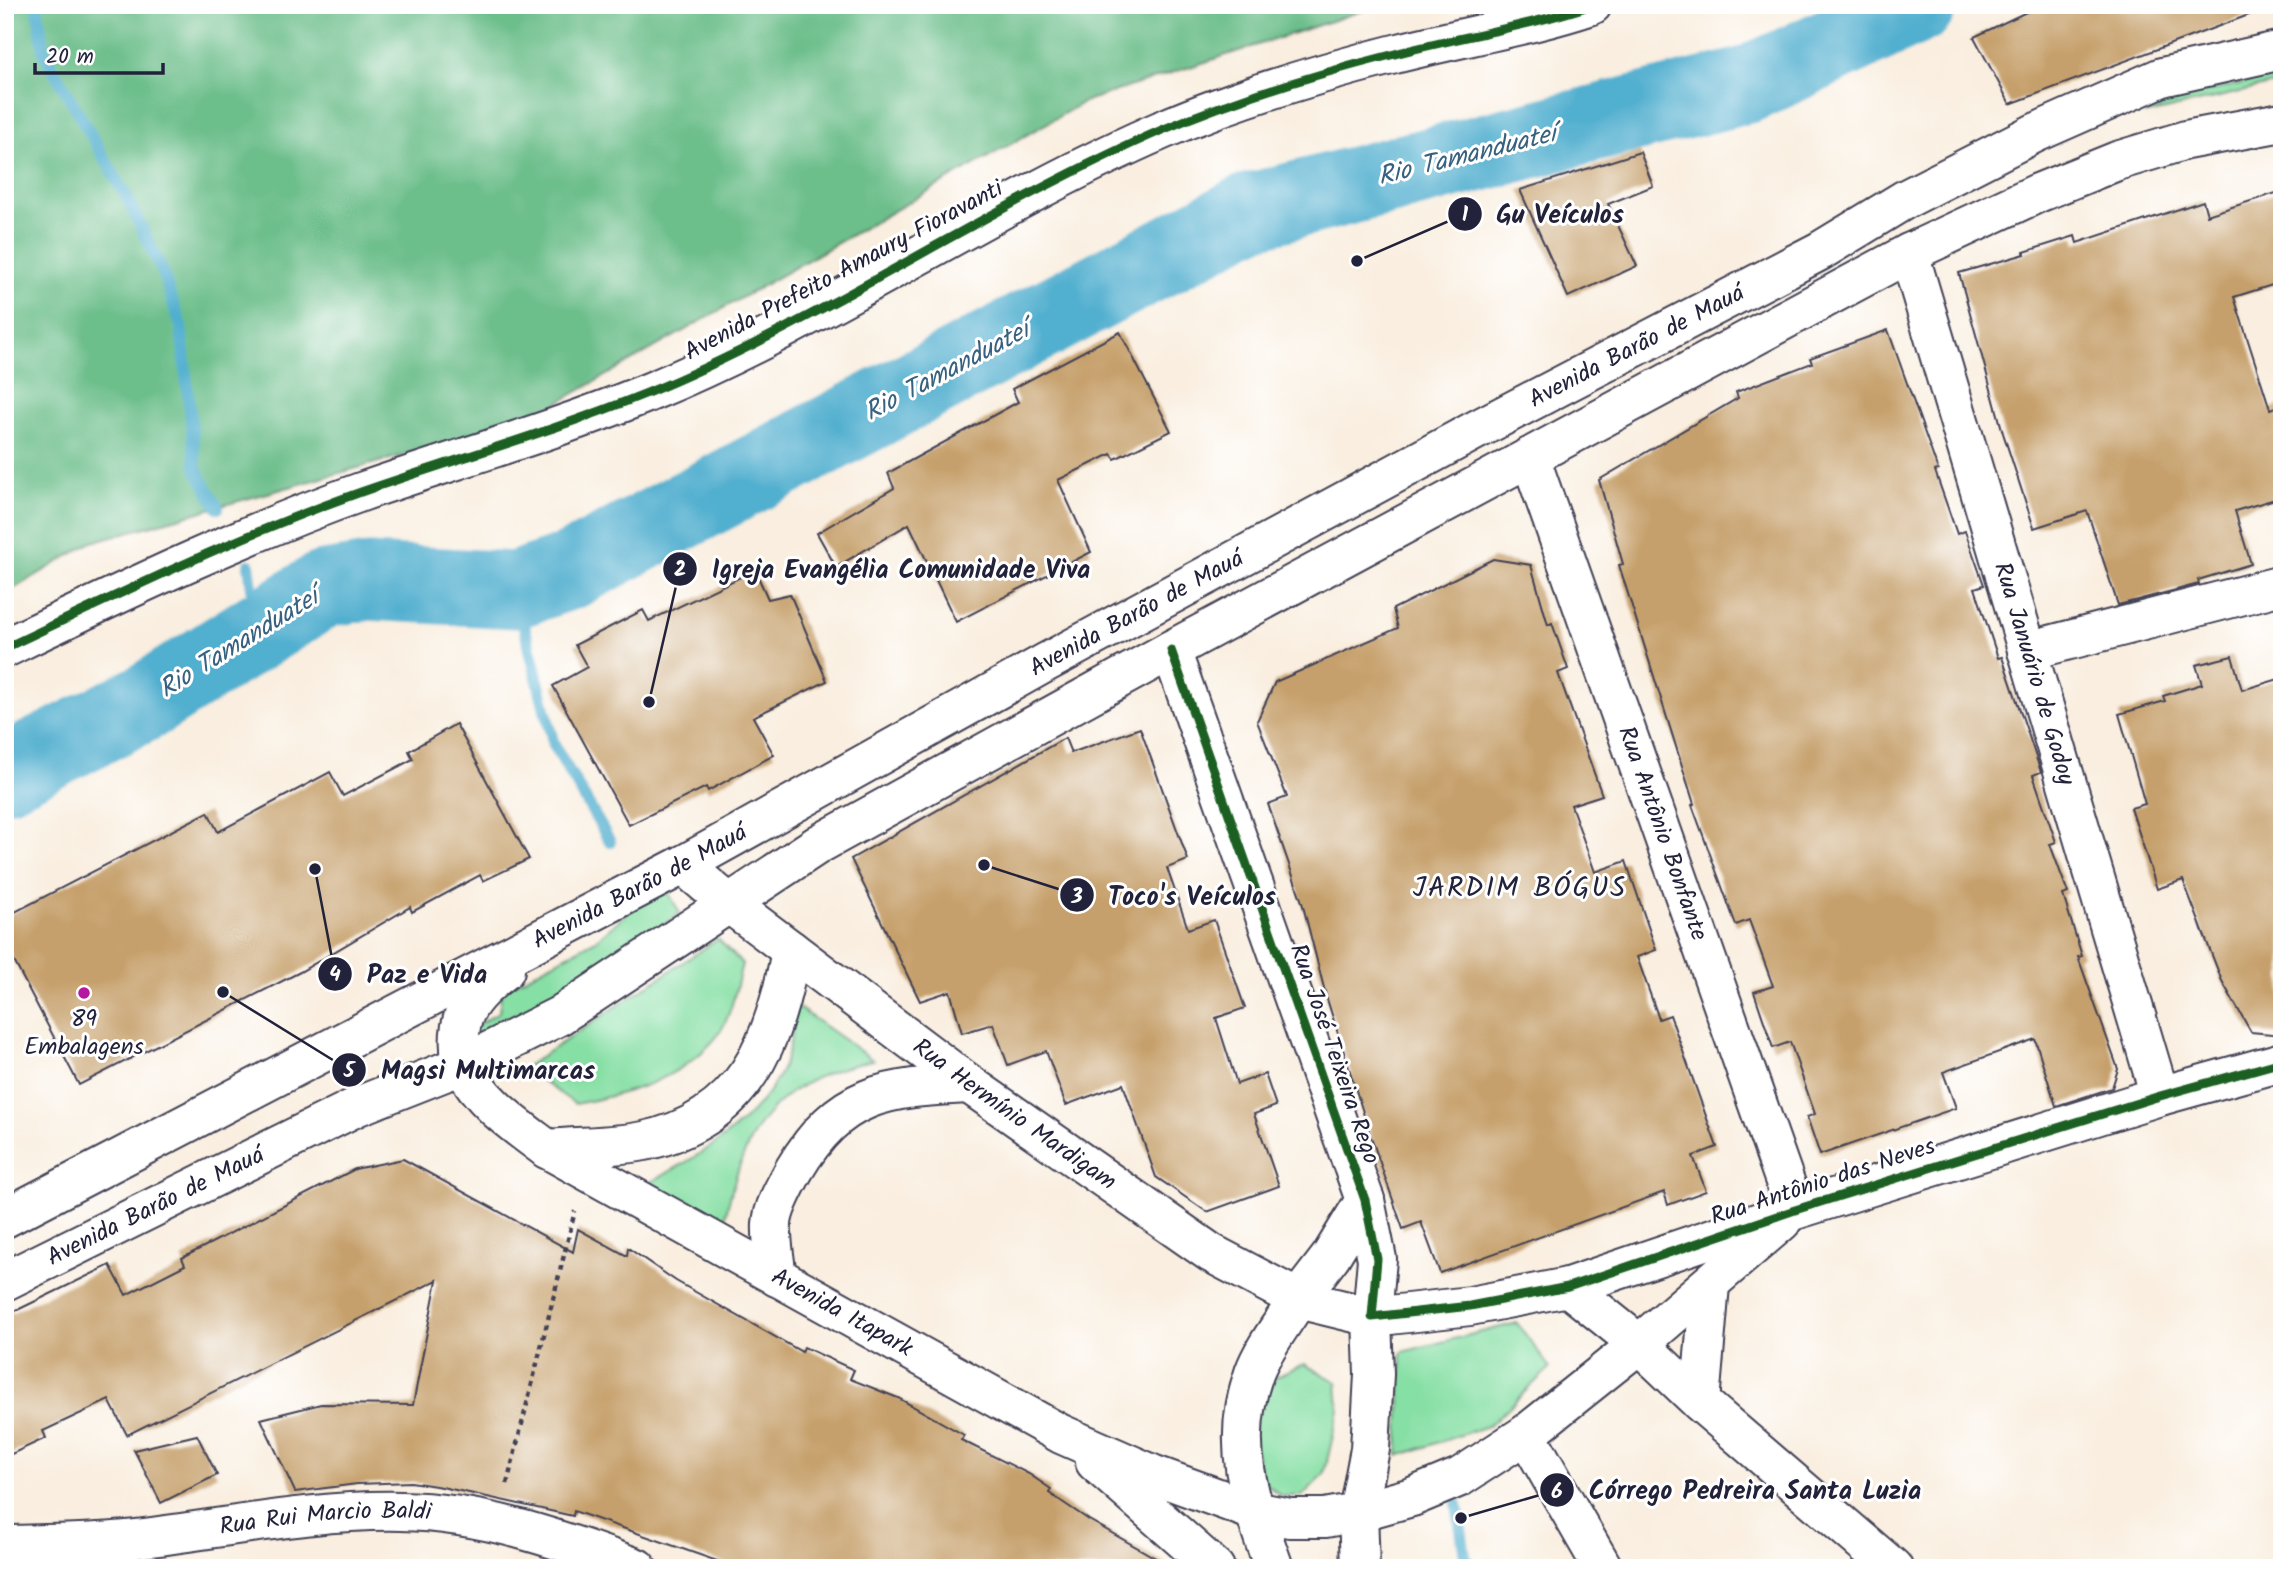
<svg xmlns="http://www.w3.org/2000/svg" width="2287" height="1573" font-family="Kalam,sans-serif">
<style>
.green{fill:#86dfa4;stroke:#548070;stroke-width:2}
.forest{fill:#6cbe8a;stroke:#477062;stroke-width:2}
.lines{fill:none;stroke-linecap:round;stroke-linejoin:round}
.stream{stroke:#51afcf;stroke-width:12}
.river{stroke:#51afcf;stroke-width:77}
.building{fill:#c6a06c}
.minor-casing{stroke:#424154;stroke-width:42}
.tertiary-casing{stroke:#424154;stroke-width:42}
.secondary-casing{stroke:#424154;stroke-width:42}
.primary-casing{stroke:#424154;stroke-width:42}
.path{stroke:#424154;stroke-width:4.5;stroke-dasharray:5 5;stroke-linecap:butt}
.minor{stroke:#fff;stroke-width:38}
.tertiary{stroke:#fff;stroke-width:38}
.secondary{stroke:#fff;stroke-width:38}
.primary{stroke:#fff;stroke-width:38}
.cycleway-casing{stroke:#fff;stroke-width:13}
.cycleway{stroke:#1b5e20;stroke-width:9}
.poi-dot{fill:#b5179e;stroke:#fff;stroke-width:2.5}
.labels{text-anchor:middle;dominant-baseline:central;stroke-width:6;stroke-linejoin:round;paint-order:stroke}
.street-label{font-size:24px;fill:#22223b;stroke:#fff}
.poi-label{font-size:24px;fill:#22223b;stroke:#fff}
.water-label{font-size:26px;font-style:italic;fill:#37617e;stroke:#fff}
.quarter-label{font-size:28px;letter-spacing:2px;fill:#22223b;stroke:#fff}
.leader{fill:none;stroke:#22223b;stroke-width:2.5}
.callout-dot{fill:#22223b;stroke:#fff;stroke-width:2.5}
.mark-label{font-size:21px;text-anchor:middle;font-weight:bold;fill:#fff}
.callout-label{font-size:26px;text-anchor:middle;font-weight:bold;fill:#22223b;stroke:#fff;stroke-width:6;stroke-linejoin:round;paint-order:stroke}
</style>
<rect width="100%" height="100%" fill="#fff"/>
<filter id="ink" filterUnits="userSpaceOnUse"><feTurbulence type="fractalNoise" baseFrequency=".0143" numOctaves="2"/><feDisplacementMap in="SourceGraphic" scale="14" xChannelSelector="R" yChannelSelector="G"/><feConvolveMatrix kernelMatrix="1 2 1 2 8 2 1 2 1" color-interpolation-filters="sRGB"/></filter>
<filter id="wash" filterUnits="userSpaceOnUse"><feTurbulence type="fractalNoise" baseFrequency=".00686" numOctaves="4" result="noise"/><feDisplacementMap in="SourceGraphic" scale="28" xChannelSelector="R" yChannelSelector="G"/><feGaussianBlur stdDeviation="1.57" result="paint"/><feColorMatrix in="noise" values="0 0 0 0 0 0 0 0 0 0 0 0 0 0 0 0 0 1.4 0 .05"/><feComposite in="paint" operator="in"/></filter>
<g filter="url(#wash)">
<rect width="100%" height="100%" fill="#f9eedf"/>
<g class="green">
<polygon points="2282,74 2282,82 2144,115 2162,102"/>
<polygon points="663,883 680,913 591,979 469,1044 466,1032 499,1012 502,990 596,940"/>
<path d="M718,939L742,964C736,988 731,1021 714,1040C677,1081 627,1094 575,1104L524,1068Z"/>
<path d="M796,1006L873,1060C766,1083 743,1132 722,1232L643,1186C694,1159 747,1130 777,1079C790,1058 792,1030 796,1006Z"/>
<polygon points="1517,1323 1550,1368 1490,1425 1398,1456 1402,1352"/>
<polygon points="1304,1364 1337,1382 1339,1410 1324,1474 1302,1496 1281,1496 1262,1480 1250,1425 1267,1381"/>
</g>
<polygon class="forest" points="5,5 1380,5 1086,101 526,421 92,542 5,594"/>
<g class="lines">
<g class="stream">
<polyline points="37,5 44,53 126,196 161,268 181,326 196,468 218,508"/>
<polyline points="249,565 258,631"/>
<polyline points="515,590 554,745 610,842"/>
<polyline points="1457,1504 1467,1568"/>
</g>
<polyline class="river" points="5,773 144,703 324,589 369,582 515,590 570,571 1248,212 1747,85 1918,5"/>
</g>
<g id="blocks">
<g class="building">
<polygon points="2041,5 2261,5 2262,10 2010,104 1974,37"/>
<polygon points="1640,152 1653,186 1608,204 1637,266 1568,297 1520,190"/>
<polygon points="2282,191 2282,282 2234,297 2270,409 2282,405 2282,497 2235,511 2251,564 2198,580 2199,584 2118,605 2087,511 2034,528 2003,433 1959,273 2025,254 2024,252 2075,236 2077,243 2203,201 2207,215"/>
<polygon points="1888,330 1938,470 1935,471 1957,534 1965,531 1984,585 1975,588 1998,658 2002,657 2041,772 2033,775 2056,842 2050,844 2068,893 2063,895 2082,956 2078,957 2118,1069 2112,1088 2056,1106 2035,1039 1943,1072 1956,1108 1820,1155 1807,1117 1815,1114 1790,1042 1773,1048 1754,992 1773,986 1749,920 1736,925 1692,805 1694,804 1619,565 1623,564 1599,480 1738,398 1736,392 1812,363 1810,358"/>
<polygon points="1120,332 1171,431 1115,459 1111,454 1058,480 1091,552 956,622 909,524 836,567 817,533 894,488 888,473 1018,402 1012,389"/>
<polygon points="1493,559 1531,565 1548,625 1552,623 1568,669 1558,673 1602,795 1571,805 1595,872 1626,861 1656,950 1637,957 1659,1019 1670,1015 1717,1147 1693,1156 1706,1191 1668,1205 1664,1192 1440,1273 1421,1222 1403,1229 1369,1131 1326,996 1302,902 1268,804 1287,797 1257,721 1275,682 1398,628 1393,609"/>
<polygon points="755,570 768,599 790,594 827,681 753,717 774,755 708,791 706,787 629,825 553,686 587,667 575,645 643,610 649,621"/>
<polygon points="2232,656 2242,690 2282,678 2282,1035 2251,1032 2222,981 2183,880 2157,889 2131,808 2145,804 2119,714 2165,701 2163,696 2202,684 2196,665"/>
<polygon points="456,724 529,859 483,881 480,875 412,912 410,907 300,972 79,1085 5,944 5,917 208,812 218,832 330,772 343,796 413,759 409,751"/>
<polygon points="1140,728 1188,860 1167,868 1188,929 1214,920 1245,1008 1216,1018 1237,1084 1265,1074 1276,1106 1254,1114 1279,1186 1207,1212 1156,1177 1123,1084 1066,1105 1046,1051 1008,1065 993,1024 962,1033 950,991 920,1001 851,859 1065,738 1071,753"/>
<polygon points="403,1159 573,1252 578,1229 627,1256 628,1248 676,1281 802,1352 804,1347 854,1370 850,1379 898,1398 964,1435 961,1440 1029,1474 1051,1489 1049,1493 1089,1520 1173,1568 737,1568 574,1511 573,1516 442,1487 411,1482 357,1484 295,1492 261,1419 321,1404 413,1405 437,1280 127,1435 109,1400 43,1431 46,1438 5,1457 5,1316 110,1265 126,1295 185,1265 182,1258 355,1169"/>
<polygon points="197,1435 217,1475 161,1503 134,1450"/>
</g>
</g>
</g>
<g filter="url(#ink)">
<use href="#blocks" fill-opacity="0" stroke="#424154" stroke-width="2"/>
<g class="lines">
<g class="minor-casing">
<g id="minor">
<path id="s1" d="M1909,253L2160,1096"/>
<path id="s2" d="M1530,457L1795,1210"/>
<polyline points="1171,650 1365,1200 1377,1259 1372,1317 1470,1306 1568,1287 1795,1210 2160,1096 2282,1062"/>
<polyline points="2027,651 2282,585"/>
<polyline points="1568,1287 1639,1344 1700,1402 1893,1568"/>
<polyline points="1298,1299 1331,1256 1365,1200"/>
<polyline points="1700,1402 1710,1285"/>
<polyline points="1526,1434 1603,1568"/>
<polyline points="1358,1512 1412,1497 1460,1477 1526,1434 1639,1344 1782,1221"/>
<path id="s3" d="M5,1545C46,1544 87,1544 127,1540C218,1530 310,1509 401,1511C482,1512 562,1540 637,1568"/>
</g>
</g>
<g class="tertiary-casing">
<path id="tertiary" d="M5,648C122,592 240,535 361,492C456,459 554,431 647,393C825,320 985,207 1162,130C1236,98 1313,75 1391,55C1459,37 1526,27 1592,5"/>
</g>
<g class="secondary-casing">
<g id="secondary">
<path id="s4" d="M683,865L727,902L969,1084L1211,1253L1298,1299L1372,1317L1374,1374L1370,1449L1358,1512L1360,1568"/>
<path id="s5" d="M462,1065C482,1103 514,1124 547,1149L1061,1434L1152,1474L1254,1511L1290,1518H1325L1358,1512"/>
<path d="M547,1149C579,1146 614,1147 644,1141C745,1120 775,1041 791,950"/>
<path d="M777,1277C775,1260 771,1241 772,1224C773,1207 786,1185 794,1170C840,1092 885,1088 969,1084"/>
<polyline points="1095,1462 1215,1568"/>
<path d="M1274,1568C1250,1501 1229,1444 1254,1373C1263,1348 1284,1322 1298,1299"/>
</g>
</g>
<g class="primary-casing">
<g id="primary">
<path d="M462,1065C453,1018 468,998 505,970"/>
<path id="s6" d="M5,1218L683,865L1045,663L1474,431L1820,251L1904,200L2035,133L2162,77L2282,50"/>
<path id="s7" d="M5,1281L358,1106L462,1065L559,1016L819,844L1171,650L1909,253L2038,193L2117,161L2186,140L2282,122"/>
</g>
</g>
<polyline class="path" points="507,1484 575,1211"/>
<use href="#minor" class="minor"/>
<use href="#tertiary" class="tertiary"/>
<use href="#secondary" class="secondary"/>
<use href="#primary" class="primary"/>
<g class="cycleway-casing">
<g id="cycleway">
<path d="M5,648C122,592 240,535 361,492C456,459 554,431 647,393C825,320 985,207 1162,130C1236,98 1313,75 1391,55C1459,37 1526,27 1592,5"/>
<polyline points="1171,650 1365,1200 1377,1259 1372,1317 1470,1306 1568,1287 1795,1210 2160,1096 2282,1062"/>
</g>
</g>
<use href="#cycleway" class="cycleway"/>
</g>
</g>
<circle class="poi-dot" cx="84" cy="993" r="7"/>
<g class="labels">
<g class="street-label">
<text transform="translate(844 271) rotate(-28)">Avenida Prefeito Amaury Fioravanti</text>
<text stroke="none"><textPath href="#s6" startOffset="1850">Avenida Barão de Mauá</textPath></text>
<text stroke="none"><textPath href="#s6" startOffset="1283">Avenida Barão de Mauá</textPath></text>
<text stroke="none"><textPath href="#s1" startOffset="439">Rua Januário de Godoy</textPath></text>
<text stroke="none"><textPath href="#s2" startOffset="399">Rua Antônio Bonfante</textPath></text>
<text stroke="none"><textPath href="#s6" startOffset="716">Avenida Barão de Mauá</textPath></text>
<text transform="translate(1334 1054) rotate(71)">Rua José Teixeira Rego</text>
<text stroke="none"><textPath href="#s4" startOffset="415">Rua Hermínio Mardigam</textPath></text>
<text transform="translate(1823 1182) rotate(-18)">Rua Antônio das Neves</text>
<text stroke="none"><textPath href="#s7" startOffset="168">Avenida Barão de Mauá</textPath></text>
<text stroke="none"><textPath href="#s5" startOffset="458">Avenida Itapark</textPath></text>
<text stroke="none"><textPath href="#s3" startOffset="322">Rua Rui Marcio Baldi</textPath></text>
</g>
<g class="poi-label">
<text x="84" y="1019">89<tspan x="84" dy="28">Embalagens</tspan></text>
</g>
<g class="water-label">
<text transform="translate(1467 156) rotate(-14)">Rio Tamanduateí</text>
<text transform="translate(947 372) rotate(-28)">Rio Tamanduateí</text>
<text transform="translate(239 644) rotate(-32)">Rio Tamanduateí</text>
</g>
<g class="quarter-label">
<text x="1520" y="888">JARDIM BÓGUS</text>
</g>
</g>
<path class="leader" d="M1357 261L1465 214M649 702L680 569M984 865L1077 895M315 869L335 974M223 992L349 1070M1461 1518L1557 1490"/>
<g class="callout-dot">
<circle cx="1357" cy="261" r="7"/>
<circle cx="649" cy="702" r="7"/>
<circle cx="984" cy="865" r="7"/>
<circle cx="315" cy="869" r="7"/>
<circle cx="223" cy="992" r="7"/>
<circle cx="1461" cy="1518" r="7"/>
<circle cx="1465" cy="214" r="18"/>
<circle cx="680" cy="569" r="18"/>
<circle cx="1077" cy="895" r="18"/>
<circle cx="335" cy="974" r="18"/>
<circle cx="349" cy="1070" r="18"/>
<circle cx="1557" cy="1490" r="18"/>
</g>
<g class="mark-label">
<text x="1465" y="221">1</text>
<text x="680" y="576">2</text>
<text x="1077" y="903">3</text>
<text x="335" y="981">4</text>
<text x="349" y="1077">5</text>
<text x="1557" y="1498">6</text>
</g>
<g class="callout-label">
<text x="1560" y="223">Gu Veículos</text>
<text x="901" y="578">Igreja Evangélia Comunidade Viva</text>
<text x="1192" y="905">Toco's Veículos</text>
<text x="427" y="983">Paz e Vida</text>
<text x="488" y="1079">Magsi Multimarcas</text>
<text x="1755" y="1499">Córrego Pedreira Santa Luzia</text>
</g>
<rect width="2287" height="1573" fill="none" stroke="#fff" stroke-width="28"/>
<path d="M35 63v10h128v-10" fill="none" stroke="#22223b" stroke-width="3.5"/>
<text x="46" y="63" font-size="21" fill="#22223b" stroke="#ffffff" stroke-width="5" paint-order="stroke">20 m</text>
</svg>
